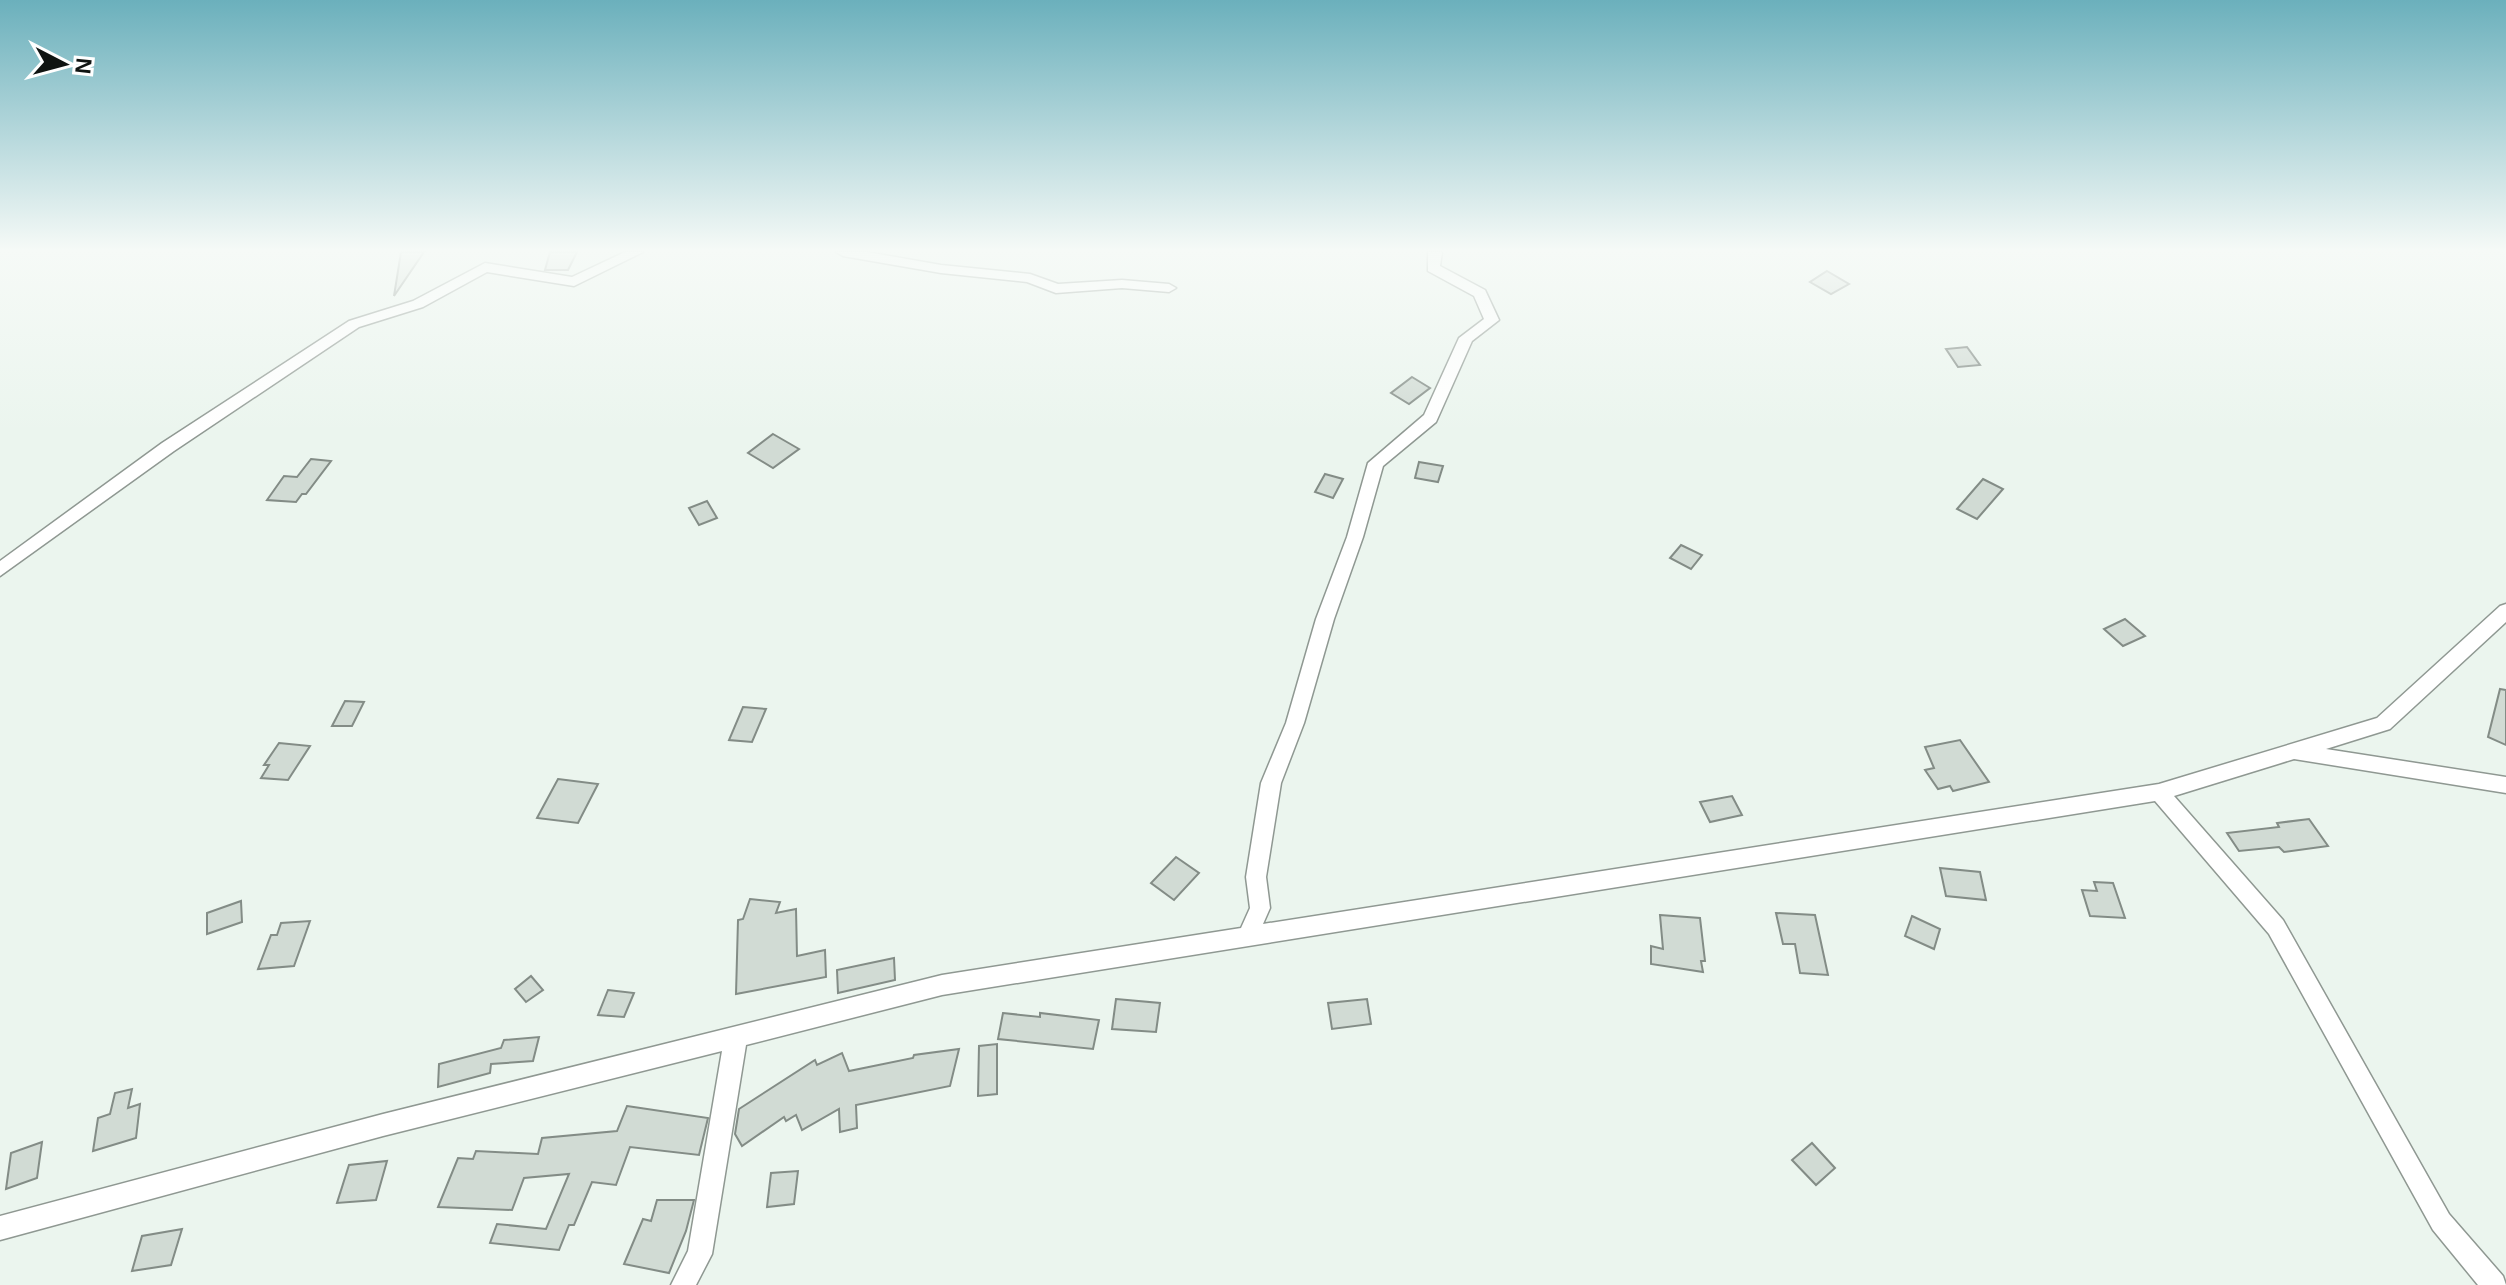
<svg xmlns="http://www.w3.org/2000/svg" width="2506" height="1285" font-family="Arial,sans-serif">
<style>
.building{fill:#d1dbd4;stroke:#838c86;stroke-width:2}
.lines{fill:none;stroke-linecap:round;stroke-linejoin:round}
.minor-casing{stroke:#8f9892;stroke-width:3}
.minor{fill:#fff;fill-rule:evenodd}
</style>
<rect width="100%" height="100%" fill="#ebf5ee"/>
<g class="building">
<polygon points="401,252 424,252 394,296"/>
<polygon points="550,252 577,252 568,270 545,270"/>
<polygon points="1827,271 1849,284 1831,294 1810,282"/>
<polygon points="1967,347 1980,365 1958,367 1946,349"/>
<polygon points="1412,377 1430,388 1409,404 1391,393"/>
<polygon points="773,434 799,449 773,468 748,453"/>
<polygon points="311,459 331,461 306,494 302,494 296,502 267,500 284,476 297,477"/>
<polygon points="1419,462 1443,466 1438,482 1415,478"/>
<polygon points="1325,474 1343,479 1333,498 1315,492"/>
<polygon points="1983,479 2003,489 1977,519 1957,509"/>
<polygon points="707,501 717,518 699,525 689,508"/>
<polygon points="1681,545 1702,555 1691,569 1670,558"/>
<polygon points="2125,619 2145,636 2123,646 2104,629"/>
<polygon points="2500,689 2506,690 2506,745 2488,737"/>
<polygon points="345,701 364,702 352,726 332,726"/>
<polygon points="743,707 766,709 752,742 729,740"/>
<polygon points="1960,740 1989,782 1953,791 1950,786 1938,789 1925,770 1934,768 1925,747"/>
<polygon points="279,743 310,746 288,780 261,778 269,765 264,765"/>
<polygon points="558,779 598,784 578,823 537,818"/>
<polygon points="1732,796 1742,815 1710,822 1700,802"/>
<polygon points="2309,819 2328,846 2284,852 2279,847 2239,851 2227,833 2279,827 2277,823"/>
<polygon points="1176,857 1199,873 1174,900 1151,883"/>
<polygon points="1940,868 1980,872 1986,900 1946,896"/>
<polygon points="2094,882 2113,883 2125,918 2090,916 2082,890 2097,891"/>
<polygon points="750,899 780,902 776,913 796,909 797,956 825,950 826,977 736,994 738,920 743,919"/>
<polygon points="241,901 242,922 207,934 207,913"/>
<polygon points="1776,913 1815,915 1828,975 1800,973 1795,944 1783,944"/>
<polygon points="1660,915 1700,918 1705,961 1701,961 1703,972 1651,964 1651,946 1663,949"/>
<polygon points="1912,916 1940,929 1934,949 1905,936"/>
<polygon points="310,921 294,966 258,969 271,935 277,935 281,923"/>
<polygon points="894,958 895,980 838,993 837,970"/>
<polygon points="531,976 543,990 526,1002 515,989"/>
<polygon points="608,990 634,993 624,1017 598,1015"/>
<polygon points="1116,999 1160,1003 1156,1032 1112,1029"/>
<polygon points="1367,999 1371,1024 1332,1029 1328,1003"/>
<polygon points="1003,1013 1040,1017 1040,1013 1099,1020 1093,1049 998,1039"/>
<polygon points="539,1037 533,1061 491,1064 490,1073 438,1087 439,1064 501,1048 504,1040"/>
<polygon points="997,1044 997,1094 978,1096 979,1046"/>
<polygon points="959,1049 950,1086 856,1105 857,1128 840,1132 839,1109 802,1130 796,1115 786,1121 784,1117 742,1146 735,1134 739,1109 815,1060 817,1065 842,1053 849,1071 913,1058 914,1055"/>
<polygon points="132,1089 128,1108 140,1104 136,1138 93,1151 98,1118 110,1114 115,1093"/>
<polygon points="627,1106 708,1118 699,1155 630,1147 616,1185 592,1182 574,1225 569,1225 559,1250 490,1243 497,1224 546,1229 569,1174 524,1178 512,1210 438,1207 458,1158 473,1159 476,1151 538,1154 542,1138 617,1131"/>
<polygon points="42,1142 37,1178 6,1189 11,1153"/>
<polygon points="1812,1143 1835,1168 1816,1185 1792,1160"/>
<polygon points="387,1161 376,1200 337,1203 349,1165"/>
<polygon points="798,1171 794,1204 767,1207 771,1173"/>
<polygon points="657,1200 694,1200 686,1231 669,1273 624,1264 643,1219 651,1221"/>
<polygon points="182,1229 171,1265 132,1271 142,1236"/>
</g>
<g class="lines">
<g class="minor-casing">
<g id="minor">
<polygon points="625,252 643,252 574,286 487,272 423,307 359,327 174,451 0,576 0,561 162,443 349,321 413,301 485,263 572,277"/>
<polygon points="836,252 867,252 941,265 1030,274 1058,284 1122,280 1169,284 1176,288 1169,292 1122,288 1056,293 1027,282 941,273 843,256"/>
<polygon points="1428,252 1442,252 1440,266 1485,290 1499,320 1472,341 1436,422 1383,466 1363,537 1334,619 1304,723 1281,783 1266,877 1270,908 1263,924 2159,784 2377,718 2500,606 2506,604 2506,622 2390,729 2326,749 2506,777 2506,793 2294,759 2174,796 2283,920 2449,1214 2503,1276 2506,1285 2478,1285 2433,1230 2269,934 2155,801 942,995 746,1045 712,1254 696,1285 671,1285 688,1251 722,1051 383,1136 0,1240 0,1216 383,1114 942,975 1241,928 1250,908 1246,877 1261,783 1286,723 1316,619 1347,537 1368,463 1424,415 1459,338 1484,319 1474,296 1428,271"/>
</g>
</g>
<use href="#minor" class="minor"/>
</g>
<linearGradient id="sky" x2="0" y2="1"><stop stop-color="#6bb0bc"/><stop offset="0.58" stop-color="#f6faf7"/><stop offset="1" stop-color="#f6faf7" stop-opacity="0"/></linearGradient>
<rect width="2506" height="432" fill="url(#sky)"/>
<g transform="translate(64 64) rotate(96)" stroke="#ffffff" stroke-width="6" paint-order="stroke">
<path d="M0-6L14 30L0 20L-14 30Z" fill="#101412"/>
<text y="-12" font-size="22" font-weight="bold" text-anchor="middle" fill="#101412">N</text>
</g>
</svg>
